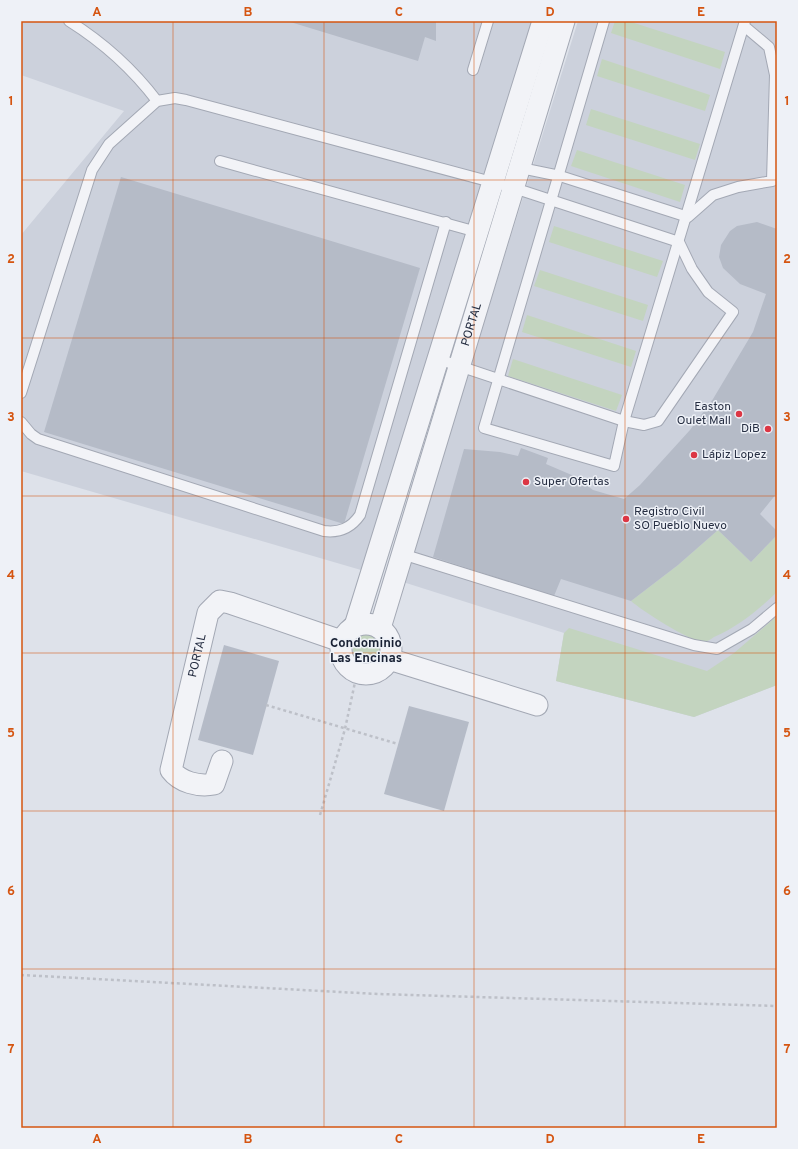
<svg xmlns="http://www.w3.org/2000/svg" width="798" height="1149" font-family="Overpass,sans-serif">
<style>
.built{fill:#ccd1dc}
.green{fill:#c3d4bf}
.building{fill:#b5bbc7}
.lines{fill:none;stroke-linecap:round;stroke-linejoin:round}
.lane-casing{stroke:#a3a8b4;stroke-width:12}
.street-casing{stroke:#a3a8b4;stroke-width:23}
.path{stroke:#bdc0c8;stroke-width:2.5;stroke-dasharray:3 3;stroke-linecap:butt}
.lane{stroke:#f2f3f7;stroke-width:10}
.street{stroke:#f2f3f7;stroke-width:21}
.grid{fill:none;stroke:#d55511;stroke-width:1;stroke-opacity:0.55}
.poi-dot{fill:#dc3644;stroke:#eef1f7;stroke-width:1.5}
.labels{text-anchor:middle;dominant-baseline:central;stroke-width:3;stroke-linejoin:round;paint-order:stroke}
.street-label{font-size:12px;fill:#262e42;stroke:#eef1f7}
.poi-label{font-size:12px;fill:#262e42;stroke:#eef1f7;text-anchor:start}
.neighbourhood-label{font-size:13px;font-weight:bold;fill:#182033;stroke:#eef1f7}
.neatline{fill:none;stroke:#d55511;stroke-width:1.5}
.grid-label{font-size:13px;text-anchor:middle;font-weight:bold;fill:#d55511}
</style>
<rect width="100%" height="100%" fill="#dee2ea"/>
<g class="built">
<polygon points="21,21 537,21 477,232 361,570 21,471 21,235 124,111 21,75"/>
<polygon points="578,21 777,21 777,685 694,717 556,681 564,633 403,582"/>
</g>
<g class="green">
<polygon points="615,21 628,21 725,52 720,69 611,33"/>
<polygon points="602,59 710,95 705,111 597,76"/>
<polygon points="591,109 700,144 695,160 586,125"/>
<polygon points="577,150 685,185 680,202 571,166"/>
<polygon points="554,226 663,261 657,277 549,242"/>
<polygon points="540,270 648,305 643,321 534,286"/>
<polygon points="527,315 636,351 631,367 522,332"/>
<polygon points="513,359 622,395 616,411 508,376"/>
<path d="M718,530L751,562L777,535V592C758,610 739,626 714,637C711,639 707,642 703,642C691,642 641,610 631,601L678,565Z"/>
<polygon points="777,616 777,685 694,717 556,681 564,633 569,628 707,671 734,653"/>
<circle cx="370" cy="650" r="17"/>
</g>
<g class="building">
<polygon points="287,21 436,21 436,41 425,37 418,61"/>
<polygon points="121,177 420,268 344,524 44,432"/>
<polygon points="757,222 777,229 777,493 760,514 777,531 777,535 751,562 718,530 678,565 631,601 561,579 554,596 433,557 464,449 500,452 518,456 521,448 548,458 546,464 574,476 593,490 624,499 640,485 690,430 713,399 753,332 766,294 740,284 723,268 719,257 721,245 730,231 737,226"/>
<polygon points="224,645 279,661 253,755 198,740"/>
<polygon points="409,706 469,722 444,811 384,794"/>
</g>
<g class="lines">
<g class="lane-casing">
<g id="lane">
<path d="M69,21C104,43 132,68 157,101"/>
<polyline points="604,21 484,428 614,466 624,421 745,21"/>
<polyline points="473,70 488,21"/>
<polyline points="220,161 477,232"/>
<polyline points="516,167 560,176 688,217 713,195 738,187 772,181 775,75 769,47 744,26"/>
<polyline points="21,393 92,170 109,144 157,101 175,98 186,100 514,188 679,242 692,269 708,292 733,312 658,421 644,425 624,421 438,359"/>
<path d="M21,422L31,434L38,439L324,531C340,533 351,528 360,515L446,222"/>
<polyline points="402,554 694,645 717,649 752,629 777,608"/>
</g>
</g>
<g class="street-casing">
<g id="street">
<circle cx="366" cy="649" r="25"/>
<polyline points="355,626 543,21"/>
<path id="s1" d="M380,628L564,21"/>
<polyline points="389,659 537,705"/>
<path id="s2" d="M222,761L214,784C198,787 180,782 171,770L208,613L220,601L230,603L341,641"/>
</g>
</g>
<g class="path">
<polyline points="266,705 398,744"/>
<polyline points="320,815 345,729 357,673"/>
<polyline points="21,975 378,994 777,1006"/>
</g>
<use href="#lane" class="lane"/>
<use href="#street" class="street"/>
</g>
<path class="grid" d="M173,21V1128M324,21V1128M474,21V1128M625,21V1128M21,180H777M21,338H777M21,496H777M21,653H777M21,811H777M21,969H777"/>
<g class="poi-dot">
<circle cx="739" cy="414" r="4"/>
<circle cx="768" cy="429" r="4"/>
<circle cx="694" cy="455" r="4"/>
<circle cx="526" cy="482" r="4"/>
<circle cx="626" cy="519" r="4"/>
</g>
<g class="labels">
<g class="street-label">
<text stroke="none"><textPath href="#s1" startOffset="317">PORTAL</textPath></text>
<text stroke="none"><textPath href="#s2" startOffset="189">PORTAL</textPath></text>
</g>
<g class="poi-label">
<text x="731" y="407" text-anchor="end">Easton<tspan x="731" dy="14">Oulet Mall</tspan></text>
<text x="760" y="429" text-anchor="end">DiB</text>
<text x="702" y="455">Lápiz Lopez</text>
<text x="534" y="482">Super Ofertas</text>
<text x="634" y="512">Registro Civil<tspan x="634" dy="14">SO Pueblo Nuevo</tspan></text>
</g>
<g class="neighbourhood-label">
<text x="366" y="644">Condominio<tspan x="366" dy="15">Las Encinas</tspan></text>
</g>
</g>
<rect width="798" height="1149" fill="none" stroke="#eef1f7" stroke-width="44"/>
<rect x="22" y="22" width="754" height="1105" class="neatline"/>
<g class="grid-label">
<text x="97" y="16">A</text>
<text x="248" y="16">B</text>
<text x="399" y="16">C</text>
<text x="550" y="16">D</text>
<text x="701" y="16">E</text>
<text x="11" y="105">1</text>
<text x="787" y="105">1</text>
<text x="11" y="263">2</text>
<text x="787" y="263">2</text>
<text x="11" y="421">3</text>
<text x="787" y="421">3</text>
<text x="11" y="579">4</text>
<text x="787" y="579">4</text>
<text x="11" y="737">5</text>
<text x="787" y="737">5</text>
<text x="11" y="895">6</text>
<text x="787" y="895">6</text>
<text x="11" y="1053">7</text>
<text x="787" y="1053">7</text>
<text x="97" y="1143">A</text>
<text x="248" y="1143">B</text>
<text x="399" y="1143">C</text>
<text x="550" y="1143">D</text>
<text x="701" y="1143">E</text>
</g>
</svg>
